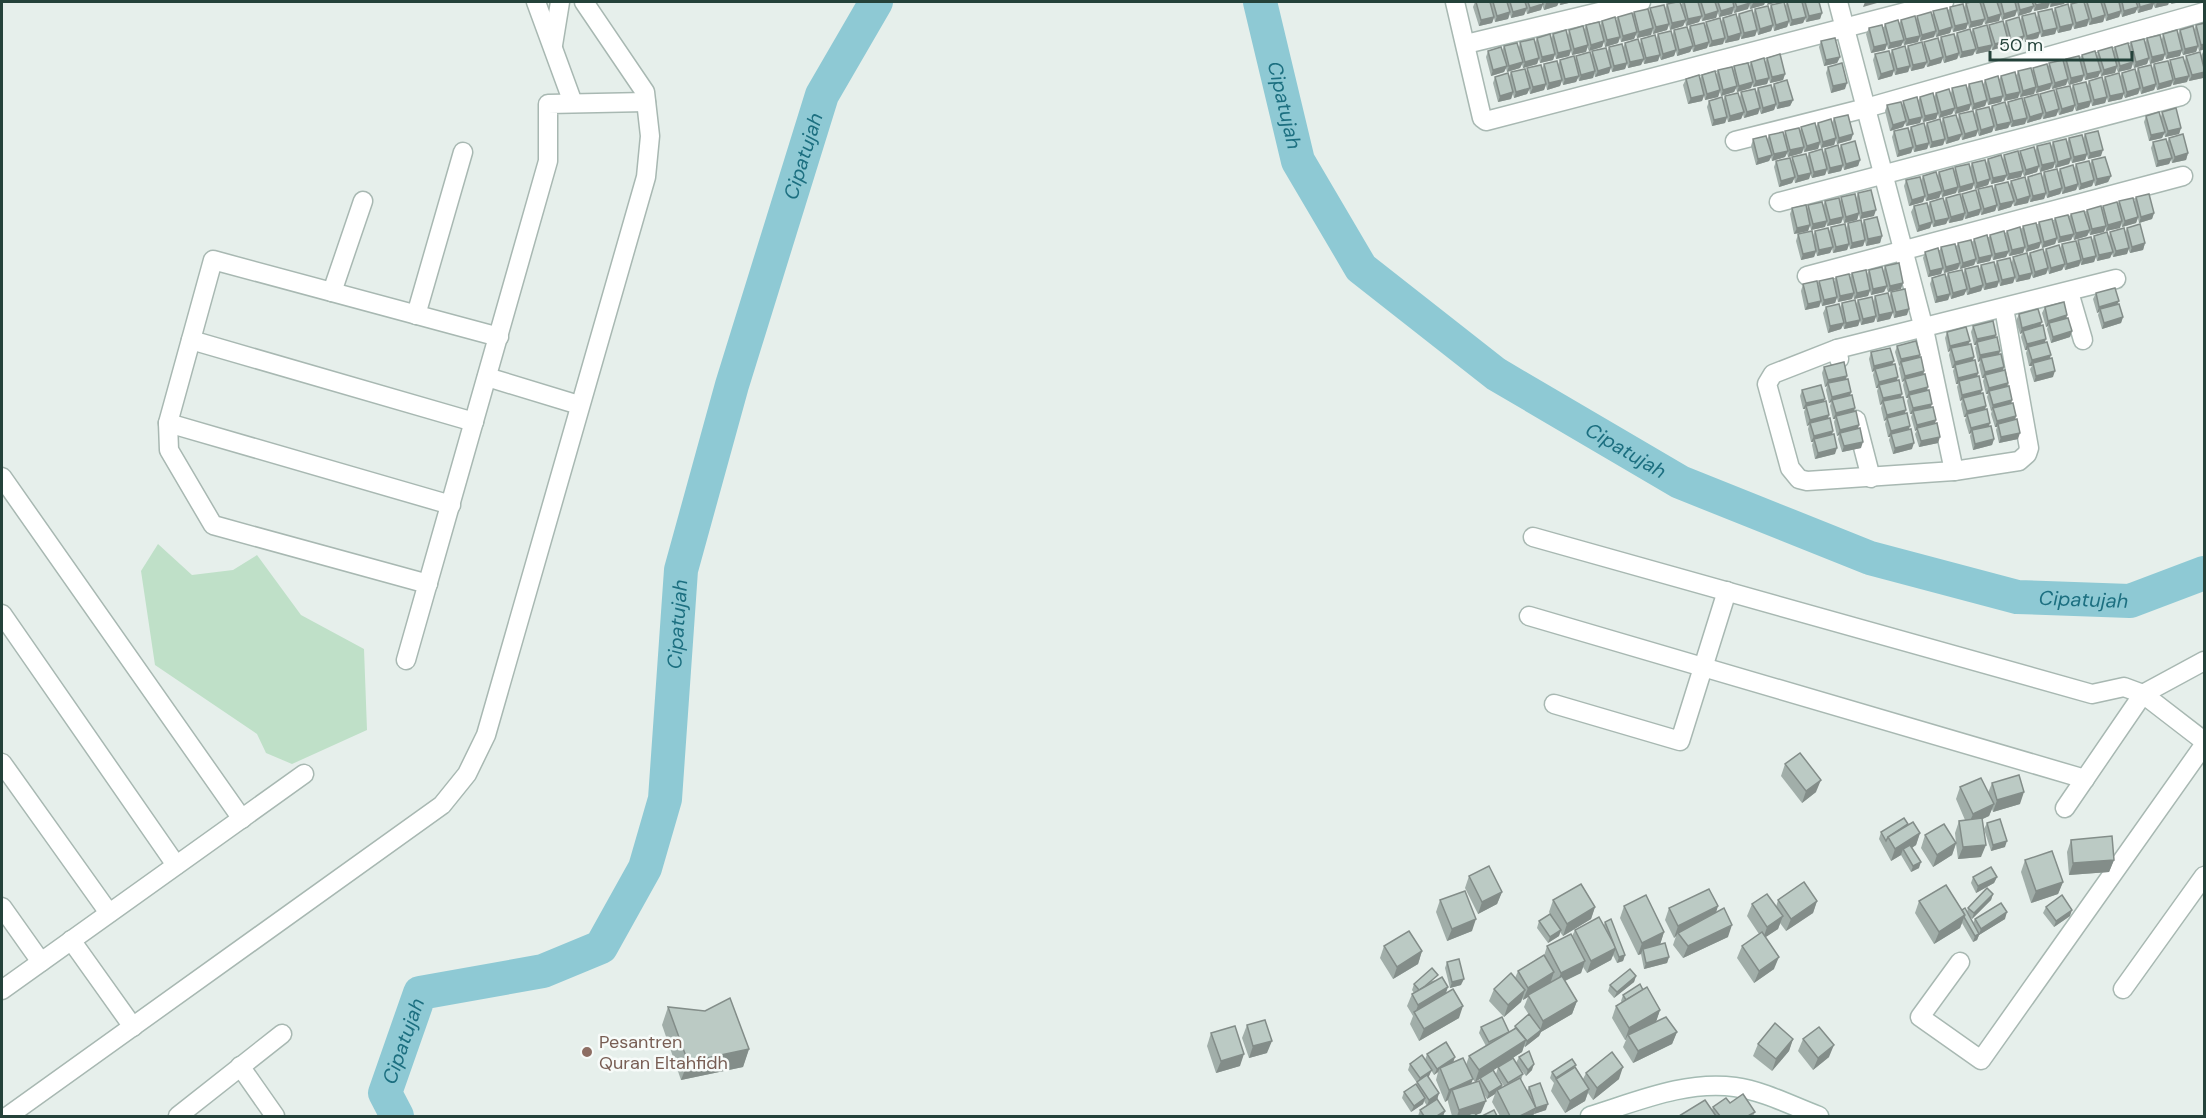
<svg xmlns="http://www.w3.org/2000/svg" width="2206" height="1118" font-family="'DM Sans',sans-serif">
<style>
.green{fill:#bfe0c8}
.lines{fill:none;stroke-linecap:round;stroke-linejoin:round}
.river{stroke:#8ec9d4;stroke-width:34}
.street-casing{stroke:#a8b8b2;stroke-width:21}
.secondary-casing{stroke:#a4bbb3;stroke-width:21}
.street{stroke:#fff;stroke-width:18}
.secondary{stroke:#fff;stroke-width:18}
.wall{fill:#a1aea9;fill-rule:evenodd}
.shaded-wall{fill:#838d89}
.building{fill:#bbcac4;stroke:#838d89;stroke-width:1.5}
.education-dot{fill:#8d6e63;stroke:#f7fbf9;stroke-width:2}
.labels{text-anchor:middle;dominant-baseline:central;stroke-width:5;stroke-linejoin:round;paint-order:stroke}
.education-label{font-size:18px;fill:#785e54;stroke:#f7fbf9;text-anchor:start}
.water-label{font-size:20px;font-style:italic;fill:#1c6f80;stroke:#f7fbf9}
</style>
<rect width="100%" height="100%" fill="#e6efeb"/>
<polygon class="green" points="158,544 192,575 233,570 257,555 301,615 364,649 367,730 292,764 266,753 257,734 155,665 141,571"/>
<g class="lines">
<g class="river">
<path id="s1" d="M1260,2L1298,161L1361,268L1496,374L1680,482L1870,558L2017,597L2130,601L2204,573"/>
<path id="s2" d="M397,1116L385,1093L420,993L543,971L601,947L645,868L665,799L681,570L732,385L822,95L876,2"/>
</g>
<g class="street-casing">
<g id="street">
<polyline points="536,2 573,103"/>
<polyline points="1455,2 1482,118 1486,121 1944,2"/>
<polyline points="1838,2 1924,329 1954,471"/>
<polyline points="1466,44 1641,2"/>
<polyline points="553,45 560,2"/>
<polyline points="1735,141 1866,108 2204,12"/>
<polyline points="1779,202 2181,96"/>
<polyline points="1807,276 2183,176"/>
<polyline points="332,292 363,201"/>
<polyline points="2069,292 2083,340"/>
<polyline points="416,315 463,152"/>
<polyline points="191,340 474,422"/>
<polyline points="1837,349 1773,374 1767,384 1790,468 1799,479 1807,481 1954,471 2019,461 2027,454 2029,448 2004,308"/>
<polyline points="1839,359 1837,349 2116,279"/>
<polyline points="487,377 579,405"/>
<polyline points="1856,420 1871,478"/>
<polyline points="168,423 451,505"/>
<polyline points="2,477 242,819"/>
<polyline points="1533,537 2092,694 2124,687 2143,694 2204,741"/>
<polyline points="428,584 213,525 169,450 168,423 213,260 499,337"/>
<polyline points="2,614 176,865"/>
<polyline points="1529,616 2085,779"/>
<polyline points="406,660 548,161 548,104 646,102"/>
<polyline points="1554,704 1680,741 1727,591"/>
<polyline points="2,763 109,913"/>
<polyline points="2065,808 2143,694 2204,661"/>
<polyline points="2,907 41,962"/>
<polyline points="71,940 133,1027"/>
<polyline points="1960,962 1920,1017 1981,1060 2204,745"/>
<polyline points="2123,989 2204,876"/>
<polyline points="2,990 304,774"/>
<polyline points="240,1066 275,1116"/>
<polyline points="8,1116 442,805 467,774 486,735 646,177 650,136 645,92 584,2"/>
<polyline points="178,1116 282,1034"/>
</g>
</g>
<g class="secondary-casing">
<path id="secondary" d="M1590,1116C1636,1102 1686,1080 1735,1087C1764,1091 1792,1106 1819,1116"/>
</g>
<use href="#street" class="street"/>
<use href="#secondary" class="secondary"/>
</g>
<g class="wall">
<polygon points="1475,2 1573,2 1560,5 1559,2 1557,6 1544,10 1542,5 1541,10 1527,14 1526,10 1524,15 1511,18 1510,14 1508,19 1495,22 1494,18 1492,23 1479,26 1473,7"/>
<polygon points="1683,2 1765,2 1764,5 1750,9 1749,5 1748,9 1734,13 1733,10 1732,14 1719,17 1718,13 1716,18 1702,21 1701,17 1699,22 1686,26 1685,21 1683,26 1670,30 1669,25 1667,30 1653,34 1652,30 1651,35 1637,38 1636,34 1634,39 1621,42 1620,38 1618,43 1605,47 1604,42 1602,47 1589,51 1587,47 1586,52 1572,55 1571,51 1569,56 1556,59 1555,55 1553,60 1540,63 1539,59 1537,64 1523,68 1522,64 1520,68 1507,72 1506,68 1504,72 1491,76 1486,57 1488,51 1502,51 1504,46 1519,47 1520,42 1535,43 1537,38 1551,39 1553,34 1568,35 1569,30 1584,30 1586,25 1600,26 1602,21 1616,21 1618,17 1632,17 1634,12 1649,13 1650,8 1665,9 1667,4 1681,5"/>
<polygon points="1787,2 1819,2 1822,13 1820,19 1806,22 1805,18 1803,23 1790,26 1789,22 1787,27 1774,31 1773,26 1771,31 1758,35 1757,31 1755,36 1741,39 1741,36 1739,40 1725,43 1724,39 1723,44 1709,47 1708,43 1707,48 1693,52 1692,48 1690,52 1677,56 1676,51 1674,56 1661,60 1659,56 1658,61 1644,64 1643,60 1641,65 1628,68 1627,64 1625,69 1612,72 1611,68 1609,73 1595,77 1594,73 1593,78 1579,81 1578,77 1576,82 1563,85 1562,81 1560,86 1547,90 1546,85 1544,90 1530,94 1529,89 1527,94 1514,98 1513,94 1511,99 1498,102 1493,83 1495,77 1509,77 1511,72 1526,73 1527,68 1542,69 1544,64 1558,65 1560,60 1575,60 1576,56 1591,56 1592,51 1607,52 1609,47 1623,48 1625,43 1640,44 1641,39 1656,39 1658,34 1672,36 1674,30 1688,31 1690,26 1705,26 1706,22 1721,22 1723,18 1737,18 1739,14 1753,14 1755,9 1769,10 1771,5 1785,6"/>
<polygon points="1981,2 2065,2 2064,4 2050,7 2049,3 2048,8 2034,11 2033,7 2031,12 2018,16 2017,11 2015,16 2002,20 2000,15 1999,21 1985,24 1984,20 1982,25 1969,28 1968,24 1966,29 1953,32 1952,28 1950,33 1936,37 1935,33 1934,37 1920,41 1919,37 1918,42 1904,45 1903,42 1901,46 1888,49 1887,45 1885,50 1871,53 1866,34 1869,28 1883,29 1885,24 1899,24 1901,20 1916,20 1917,16 1932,16 1933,11 1948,12 1950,7 1964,8 1966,3 1981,4"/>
<polygon points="2086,2 2169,2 2168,5 2155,8 2153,4 2152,9 2138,13 2137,9 2135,13 2122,17 2121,13 2119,17 2106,21 2105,17 2103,22 2089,25 2088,21 2087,26 2074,29 2073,25 2071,30 2058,33 2056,29 2055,34 2041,37 2040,33 2038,38 2025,42 2024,37 2022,42 2008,46 2007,42 2006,46 1992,50 1991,46 1990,51 1976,54 1975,50 1973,55 1960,58 1959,55 1957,59 1944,63 1942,58 1941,63 1927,67 1926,63 1924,68 1911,71 1910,67 1908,72 1895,75 1894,71 1892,76 1878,80 1873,60 1875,54 1890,55 1892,50 1906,51 1908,46 1923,46 1924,42 1939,43 1941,37 1955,38 1957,33 1971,33 1973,29 1988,29 1989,25 2004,25 2006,21 2020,21 2022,16 2037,17 2038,12 2053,13 2055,8 2069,9 2071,4 2085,4"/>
<polygon points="2205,23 2205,49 2199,51 2198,47 2196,52 2183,55 2181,51 2180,56 2166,59 2165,55 2163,60 2150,64 2149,59 2147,64 2134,68 2133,64 2131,69 2118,72 2116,68 2115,73 2101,76 2100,72 2098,77 2085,80 2084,76 2082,81 2069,85 2067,81 2066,85 2052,89 2051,85 2050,89 2036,93 2035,90 2034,94 2020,97 2019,93 2018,98 2004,101 2003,97 2001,102 1988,105 1987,101 1985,106 1972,110 1971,105 1969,110 1955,114 1954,110 1952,114 1939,118 1938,114 1936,119 1923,122 1922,118 1920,123 1906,126 1905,122 1903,127 1890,131 1885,111 1887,105 1902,106 1903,101 1918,101 1920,97 1934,97 1936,93 1951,93 1952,88 1967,89 1969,84 1983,85 1985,80 1999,80 2001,76 2016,77 2018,71 2032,72 2033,68 2048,68 2049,63 2064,63 2066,59 2080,60 2082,55 2097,56 2098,51 2113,52 2115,47 2129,47 2131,42 2145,43 2147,38 2162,39 2163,34 2178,35 2180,30 2194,30 2196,25"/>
<polygon points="1821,41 1840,57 1837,63 1824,66 1819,47"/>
<polygon points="2205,51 2205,73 2203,78 2189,81 2188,77 2187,82 2173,85 2172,82 2171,86 2157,90 2156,86 2154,90 2141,94 2140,90 2138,94 2125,98 2123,94 2122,99 2108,102 2107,98 2105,103 2092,106 2091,102 2089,107 2076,111 2074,106 2073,111 2059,115 2058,111 2056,116 2043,119 2042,115 2041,119 2027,123 2026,119 2025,124 2011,127 2010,124 2008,128 1995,131 1994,127 1992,132 1979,136 1977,131 1976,136 1962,140 1961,135 1959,140 1946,144 1945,140 1943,145 1930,148 1929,144 1927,149 1914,152 1913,148 1911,153 1897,157 1892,137 1894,131 1909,132 1911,127 1925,128 1927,123 1941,124 1943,118 1958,120 1959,114 1974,115 1976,110 1990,110 1992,106 2007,106 2008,102 2023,102 2024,98 2039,97 2040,94 2055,94 2056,89 2071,90 2073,85 2087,86 2089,81 2103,82 2105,77 2120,77 2122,73 2136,73 2138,68 2152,69 2154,64 2169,65 2170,60 2185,61 2186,56 2201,56 2203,52"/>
<polygon points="1767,58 1785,74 1783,80 1770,83 1769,79 1767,84 1753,87 1752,84 1751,88 1737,92 1736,88 1734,92 1721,96 1720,92 1718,97 1705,100 1704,96 1702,101 1688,104 1683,85 1686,79 1700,79 1702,75 1716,75 1718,70 1733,71 1734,66 1749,67 1751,62 1765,63"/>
<polygon points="1828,67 1845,89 1831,93 1826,73"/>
<polygon points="1774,84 1793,100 1790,106 1777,109 1776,105 1774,110 1761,114 1759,109 1758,114 1744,118 1743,114 1741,119 1728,122 1727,118 1725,123 1712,126 1707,107 1709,101 1723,101 1725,96 1740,97 1741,92 1756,93 1758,88 1772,89"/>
<polygon points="2162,112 2181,128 2179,134 2165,137 2164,133 2162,138 2149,141 2144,122 2146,116 2161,117"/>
<polygon points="1834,118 1853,134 1851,140 1837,144 1836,140 1834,145 1821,148 1820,144 1818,149 1804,152 1803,148 1802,153 1788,157 1787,153 1785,157 1772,161 1771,157 1769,161 1756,165 1751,146 1753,139 1767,140 1769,135 1784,136 1785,131 1800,131 1801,127 1816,127 1818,123 1832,123"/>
<polygon points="2085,134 2101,156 2088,159 2087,155 2085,160 2072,163 2071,160 2069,164 2055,168 2055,164 2053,168 2040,172 2039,167 2037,172 2024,176 2022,172 2021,177 2007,180 2006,176 2004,181 1991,184 1990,180 1988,185 1975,189 1974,185 1972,189 1958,193 1957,189 1956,193 1942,197 1941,193 1939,198 1926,201 1925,197 1923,202 1909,206 1904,186 1906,180 1921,181 1923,176 1937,177 1939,172 1954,172 1955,167 1970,168 1972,163 1986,164 1988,159 2003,160 2004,155 2019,155 2020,151 2035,151 2037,146 2051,147 2053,142 2067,143 2069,138 2083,139"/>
<polygon points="2169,138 2188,153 2186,160 2172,163 2171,159 2169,164 2156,167 2151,148 2153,142 2167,143"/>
<polygon points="1841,145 1860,160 1858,166 1844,170 1843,166 1841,171 1828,174 1827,170 1825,175 1812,178 1810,174 1809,179 1795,183 1794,178 1792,183 1779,187 1774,167 1776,161 1791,162 1792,157 1807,158 1809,153 1823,154 1825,149 1839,150"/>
<polygon points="2092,160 2111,176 2108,182 2095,186 2094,182 2092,186 2079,190 2078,186 2076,190 2062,194 2062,191 2060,194 2047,198 2046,194 2044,199 2030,202 2029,198 2028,203 2014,206 2013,202 2011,207 1998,211 1997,206 1995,211 1981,215 1980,211 1979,215 1965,219 1964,215 1963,220 1949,223 1948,219 1946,224 1933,227 1932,223 1930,228 1917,232 1911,212 1914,206 1928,207 1930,202 1944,202 1946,198 1961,198 1962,194 1977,194 1978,189 1993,190 1995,185 2009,186 2011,181 2026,182 2028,177 2042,178 2044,172 2058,173 2060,169 2074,169 2076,164 2090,164"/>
<polygon points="1858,193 1874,216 1860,219 1859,214 1857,220 1844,223 1843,219 1841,223 1827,226 1826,222 1825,227 1811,230 1810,226 1808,231 1794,234 1790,214 1792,208 1807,209 1808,205 1823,206 1825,201 1840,202 1841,197 1856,199"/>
<polygon points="2136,197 2154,213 2152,219 2139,223 2138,218 2136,223 2122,227 2121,223 2120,228 2106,231 2105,227 2104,232 2090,235 2089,232 2087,236 2074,240 2073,236 2071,240 2058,243 2057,239 2055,244 2042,248 2041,243 2039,248 2026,252 2025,248 2023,253 2009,256 2008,252 2006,257 1993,260 1992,256 1990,261 1977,264 1976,261 1974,265 1960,269 1959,265 1958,269 1944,273 1943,269 1941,274 1928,277 1923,258 1925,252 1939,252 1941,247 1956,248 1958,243 1972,244 1974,239 1988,239 1990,235 2005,236 2007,231 2021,231 2023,226 2037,227 2039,222 2053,223 2055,218 2069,218 2071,214 2085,215 2087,210 2102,210 2103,206 2118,206 2119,201 2134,202"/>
<polygon points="1864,220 1882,236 1880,243 1866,246 1865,241 1863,246 1850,249 1849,245 1847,250 1833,253 1832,248 1830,253 1817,256 1816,252 1814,257 1801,260 1796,241 1798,234 1813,236 1815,231 1829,232 1831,227 1846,229 1848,223 1862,225"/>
<polygon points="2127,228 2145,243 2143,250 2130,253 2128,249 2127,254 2113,257 2112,253 2110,258 2097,261 2096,257 2094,262 2081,265 2080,262 2079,266 2065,270 2064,266 2062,270 2049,274 2048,270 2046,274 2033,278 2031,274 2030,279 2016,282 2015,278 2013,283 2000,286 1999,282 1997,287 1984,290 1983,287 1981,291 1967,295 1966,290 1964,295 1951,299 1950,295 1948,300 1935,303 1930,284 1932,278 1946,278 1948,273 1963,274 1965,269 1979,270 1981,265 1995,266 1997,261 2012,262 2013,257 2028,257 2030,253 2044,253 2046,249 2060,249 2062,244 2077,244 2078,240 2092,241 2094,236 2109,237 2110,232 2125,233"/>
<polygon points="1885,266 1901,289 1888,292 1886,287 1884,292 1871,295 1870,291 1868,296 1854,299 1853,295 1852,299 1838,302 1837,298 1835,303 1822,306 1821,302 1819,307 1805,310 1801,291 1803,284 1818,286 1819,281 1834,282 1836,277 1850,278 1852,273 1867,275 1869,270 1883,272"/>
<polygon points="1891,292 1907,315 1894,318 1893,313 1890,319 1877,322 1876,317 1874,322 1861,325 1860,321 1858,326 1844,329 1843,325 1841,329 1828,333 1823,313 1826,307 1840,308 1842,303 1856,304 1858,300 1873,302 1875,296 1889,298"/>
<polygon points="2096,293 2117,304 2123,317 2121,323 2102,329 2098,315 2099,312 2097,313 2093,299"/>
<polygon points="2045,307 2067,315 2066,318 2072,331 2070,337 2051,343 2047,329 2048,326 2046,327 2042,313"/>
<polygon points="2019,314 2040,326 2050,358 2053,377 2034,382 2030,369 2032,366 2029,366 2026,353 2027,350 2025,350 2021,337 2022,333 2020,334 2016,321"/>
<polygon points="1973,326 1996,335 1995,338 2000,351 1999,354 2004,367 2003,370 2008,383 2007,387 2012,400 2011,403 2016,416 2015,420 2018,439 1999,443 1996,430 1997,427 1995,427 1991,414 1992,410 1991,411 1987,397 1988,394 1986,394 1983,381 1984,378 1982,378 1979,365 1980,361 1978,362 1975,348 1976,345 1974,345 1971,332"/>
<polygon points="1947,332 1970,341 1968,344 1974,357 1973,360 1978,373 1977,377 1981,393 1986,406 1985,410 1989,426 1994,439 1992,445 1973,450 1970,436 1971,433 1969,434 1965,420 1966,417 1964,417 1961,404 1962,400 1960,401 1957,387 1958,384 1956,384 1953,371 1954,368 1952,368 1949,355 1950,351 1948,352 1945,338"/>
<polygon points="1897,346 1920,355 1919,358 1931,407 1936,420 1935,423 1938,443 1919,447 1915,434 1917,430 1915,431 1911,417 1912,414 1910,414 1907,401 1908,398 1906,398 1903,385 1904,381 1902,382 1899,368 1900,365 1899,366 1895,352"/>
<polygon points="1871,352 1892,364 1909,430 1912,449 1893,454 1889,440 1890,437 1888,437 1885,424 1886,420 1884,421 1881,408 1882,404 1880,405 1877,391 1878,388 1876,388 1873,375 1874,371 1872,372 1869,359"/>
<polygon points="1824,367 1846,379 1851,392 1850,396 1854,412 1859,425 1858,428 1861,448 1842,452 1838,439 1839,435 1837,436 1834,422 1835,419 1833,419 1830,406 1831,402 1829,403 1826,390 1827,386 1825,387 1822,373"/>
<polygon points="1802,390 1823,402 1829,415 1828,418 1833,431 1832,435 1835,454 1815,459 1812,445 1813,442 1811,442 1808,429 1809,425 1807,426 1804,412 1805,409 1803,409 1800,396"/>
<polygon points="1785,764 1816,792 1802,803 1781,776"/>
<polygon points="1992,783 2020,804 1993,812 1992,809 1989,816 1982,819 1981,857 1958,859 1956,844 1952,855 1933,867 1921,848 1925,835 1956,843 1955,833 1959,821 1965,820 1956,799 1960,787 1988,793"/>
<polygon points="1987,823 2005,847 1991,851 1984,829"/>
<polygon points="1908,824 1920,833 1916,845 1912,848 1919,868 1911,872 1901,855 1891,861 1879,839 1881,832"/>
<polygon points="2071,840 2114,860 2109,872 2069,875 2067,852"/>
<polygon points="2025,860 2063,882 2058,894 2031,903 2021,872"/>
<polygon points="1469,876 1502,892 1497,904 1478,914 1465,888"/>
<polygon points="1973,877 1997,877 1994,883 1976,893 1971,883"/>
<polygon points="1993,894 1991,900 1972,919 1970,917 1973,923 1975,919 2005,919 1979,935 1977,940 1973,942 1962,923 1960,928 1934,944 1915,913 1919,901 1967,912 1968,908"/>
<polygon points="1440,900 1472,931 1447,941 1436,912"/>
<polygon points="1553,900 1595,907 1591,919 1563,936 1560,932 1559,936 1548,943 1537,928 1539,921 1550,914 1549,912"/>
<polygon points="1778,900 1817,901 1813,913 1786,931 1780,923 1778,929 1765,937 1774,969 1754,983 1737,958 1742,946 1759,934 1747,916 1752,904 1776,907"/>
<polygon points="1624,906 1664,932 1660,944 1669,957 1667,963 1644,969 1641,954 1638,955 1620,918"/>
<polygon points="1718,906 1716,912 1728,937 1683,958 1673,945 1676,936 1674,938 1665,920 1669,908"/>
<polygon points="2046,907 2070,916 2054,927 2043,913"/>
<path d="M1605,922L1625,955L1623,961L1617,963L1613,955L1611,960L1587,973L1583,967L1581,973L1565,981L1577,1001L1572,1014L1541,1032L1539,1036L1525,1047L1524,1046L1522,1052L1493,1070L1502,1085V1087L1504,1086L1496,1074L1498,1067L1523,1074L1521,1080L1527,1091L1529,1087L1546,1110L1534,1114V1113L1533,1116H1500L1492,1102L1495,1094L1487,1099L1482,1091L1481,1113L1476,1115L1477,1116H1452L1448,1102V1100L1445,1102L1436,1080L1438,1072L1434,1075L1431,1070L1429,1076L1428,1077L1439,1093L1437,1099L1445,1111L1443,1116H1418L1420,1110L1427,1106L1424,1101L1423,1104L1411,1112L1402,1098L1404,1092L1416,1085L1417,1083L1408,1070L1410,1064L1425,1060L1427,1054L1466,1065L1469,1056L1486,1046L1479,1033L1481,1027L1509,1032L1514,1029L1515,1026L1529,1015L1524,1007L1528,997L1523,1000L1522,998L1521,1002L1504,1017L1489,1001L1494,989L1515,978L1518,971L1544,956L1547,946L1572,936L1575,930L1604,925ZM1472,1078L1475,1082L1480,1079L1479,1081L1471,1084Z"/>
<polygon points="1384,946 1422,951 1418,964 1393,979 1380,958"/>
<polygon points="1447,962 1461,985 1450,988 1445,968"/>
<polygon points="1636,976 1634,982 1614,998 1608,991 1610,985"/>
<polygon points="1437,980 1446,993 1459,1018 1419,1041 1410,1024 1413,1016 1407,1006 1412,994 1414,993 1412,990 1414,984"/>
<polygon points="1643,990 1660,1010 1656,1021 1677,1032 1672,1044 1633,1063 1623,1047 1626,1040 1625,1040 1612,1018 1616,1006 1622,1003 1621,1001 1623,995"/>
<polygon points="668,1007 749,1049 743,1067 681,1080 662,1025"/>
<polygon points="1247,1025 1267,1053 1249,1058 1242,1038"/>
<polygon points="1211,1033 1240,1066 1216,1073 1207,1046"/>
<polygon points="1793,1039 1789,1051 1772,1071 1753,1056 1758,1044"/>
<polygon points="1803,1039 1829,1057 1813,1070 1798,1051"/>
<polygon points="1519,1057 1532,1070 1526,1076 1516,1063"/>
<polygon points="1575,1067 1583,1079 1586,1073 1619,1079 1593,1100 1588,1093 1585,1101 1565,1113 1551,1091 1554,1083 1550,1078 1552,1072"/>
<polygon points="1730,1103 1755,1112 1753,1116 1679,1116 1712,1110 1713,1107"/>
</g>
<g class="shaded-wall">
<polygon points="1553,2 1559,2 1557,6 1544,10 1546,3"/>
<polygon points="1561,2 1573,2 1560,5"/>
<polygon points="1757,2 1765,2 1764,5 1750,9 1753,3"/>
<polygon points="1768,2 1779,2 1767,5"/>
<polygon points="1865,2 1877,2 1877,3 1863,7"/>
<polygon points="2050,2 2048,8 2034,11 2036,5"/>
<polygon points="2052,2 2065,2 2064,4 2050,7"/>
<polygon points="2157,2 2169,2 2168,5 2155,8"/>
<polygon points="2172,2 2181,2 2171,4"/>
<polygon points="1750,3 1748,9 1734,13 1737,7"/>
<polygon points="2154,3 2152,9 2138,13 2140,7"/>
<polygon points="1543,4 1541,10 1527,14 1530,8"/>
<polygon points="2034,6 2031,12 2018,16 2020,10"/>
<polygon points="1734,7 1732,14 1719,17 1721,11"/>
<polygon points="2138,7 2135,13 2122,17 2124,11"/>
<polygon points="1527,8 1524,15 1511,18 1513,12"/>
<polygon points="2017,10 2015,16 2002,20 2004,14"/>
<polygon points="1718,11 1716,18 1702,21 1705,15"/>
<polygon points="2121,11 2119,17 2106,21 2108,15"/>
<polygon points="1510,12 1508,19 1495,22 1497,16"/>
<polygon points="1822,13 1820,19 1806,22 1809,16"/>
<polygon points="2001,14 1999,21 1985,24 1988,18"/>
<polygon points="2105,15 2103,22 2089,25 2092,19"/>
<polygon points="1702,16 1699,22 1686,26 1688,19"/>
<polygon points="1494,17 1492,23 1479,26 1481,20"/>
<polygon points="1806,17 1803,23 1790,26 1792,20"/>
<polygon points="1985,19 1982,25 1969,28 1971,22"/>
<polygon points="2089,19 2087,26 2074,29 2076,23"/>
<polygon points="1686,20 1683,26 1670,30 1672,23"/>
<polygon points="1789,21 1787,27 1774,31 1776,25"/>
<polygon points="1968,23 1966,29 1953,32 1955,26"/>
<polygon points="1669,24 1667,30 1653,34 1656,27"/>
<polygon points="2073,24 2071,30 2058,33 2060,27"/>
<polygon points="1773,25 1771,31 1758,35 1760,29"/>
<polygon points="1952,27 1950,33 1936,37 1939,31"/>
<polygon points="1653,28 1651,35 1637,38 1639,32"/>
<polygon points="2057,28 2055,34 2041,37 2043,31"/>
<polygon points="1757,30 1755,36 1741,39 1744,33"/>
<polygon points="1936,31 1934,37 1920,41 1922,35"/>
<polygon points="1637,32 1634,39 1621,42 1623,36"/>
<polygon points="2040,32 2038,38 2025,42 2027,36"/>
<polygon points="1741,33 1739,40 1725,43 1728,37"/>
<polygon points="1920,36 1918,42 1904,45 1906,39"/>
<polygon points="2024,36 2022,42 2008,46 2011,40"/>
<polygon points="1620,37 1618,43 1605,47 1607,40"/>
<polygon points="1725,38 1723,44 1709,47 1712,41"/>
<polygon points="1904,40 1901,46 1888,49 1890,43"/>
<polygon points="2008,40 2006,46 1992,50 1995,44"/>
<polygon points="1604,41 1602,47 1589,51 1591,45"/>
<polygon points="1709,42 1707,48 1693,52 1695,46"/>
<polygon points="1887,44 1885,50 1871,53 1874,47"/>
<polygon points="2205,44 2205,49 2199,51 2201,45"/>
<polygon points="1588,45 1586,52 1572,55 1574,49"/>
<polygon points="1992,45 1990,51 1976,54 1978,48"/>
<polygon points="1693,46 1690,52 1677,56 1679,50"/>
<polygon points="2198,46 2196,52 2183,55 2185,49"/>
<polygon points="1976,49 1973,55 1960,58 1962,52"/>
<polygon points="1571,50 1569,56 1556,59 1558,53"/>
<polygon points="1676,50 1674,56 1661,60 1663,54"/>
<polygon points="2182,50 2180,56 2166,59 2168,53"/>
<polygon points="1959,53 1957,59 1944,63 1946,57"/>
<polygon points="1555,54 1553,60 1540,63 1542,57"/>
<polygon points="2165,54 2163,60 2150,64 2152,57"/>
<polygon points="1660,55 1658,61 1644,64 1646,58"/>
<polygon points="1840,57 1837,63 1824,66 1826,60"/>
<polygon points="1943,57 1941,63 1927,67 1930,61"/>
<polygon points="1539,58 1537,64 1523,68 1525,62"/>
<polygon points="2149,58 2147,64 2134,68 2136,62"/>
<polygon points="1644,59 1641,65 1628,68 1630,62"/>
<polygon points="1523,62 1520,68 1507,72 1509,66"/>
<polygon points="1927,62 1924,68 1911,71 1913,65"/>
<polygon points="2133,62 2131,69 2118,72 2120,66"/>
<polygon points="1627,63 1625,69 1612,72 1614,66"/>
<polygon points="1507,66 1504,72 1491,76 1493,70"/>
<polygon points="1910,66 1908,72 1895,75 1897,69"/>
<polygon points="2117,66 2115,73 2101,76 2104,70"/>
<polygon points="1611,67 1609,73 1595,77 1598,71"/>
<polygon points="1894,70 1892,76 1878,80 1881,74"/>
<polygon points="1595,71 1593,78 1579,81 1581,75"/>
<polygon points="2101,71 2098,77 2085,80 2087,74"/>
<polygon points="2205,72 2203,78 2189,81 2192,75"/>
<polygon points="1785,74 1783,80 1770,83 1772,77"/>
<polygon points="2084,75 2082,81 2069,85 2071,78"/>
<polygon points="1579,76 1576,82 1563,85 1565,79"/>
<polygon points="2189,76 2187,82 2173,85 2175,79"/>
<polygon points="1769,78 1767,84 1753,87 1756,81"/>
<polygon points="2068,79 2066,85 2052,89 2055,83"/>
<polygon points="1562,80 1560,86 1547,90 1549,83"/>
<polygon points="2173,80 2171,86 2157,90 2159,84"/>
<polygon points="1753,82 1751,88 1737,92 1739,86"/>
<polygon points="1847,83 1845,89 1831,93 1833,86"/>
<polygon points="2052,83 2050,89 2036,93 2038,87"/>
<polygon points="1546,84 1544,90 1530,94 1533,87"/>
<polygon points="2156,84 2154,90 2141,94 2143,88"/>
<polygon points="1737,86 1734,92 1721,96 1723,90"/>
<polygon points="2036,87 2034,94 2020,97 2023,91"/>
<polygon points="1530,88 1527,94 1514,98 1516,92"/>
<polygon points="2140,88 2138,94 2125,98 2127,92"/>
<polygon points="1720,90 1718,97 1705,100 1707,94"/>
<polygon points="1513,92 1511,99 1498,102 1500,96"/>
<polygon points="2020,92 2018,98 2004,101 2006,95"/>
<polygon points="2124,93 2122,99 2108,102 2110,96"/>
<polygon points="1704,95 1702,101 1688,104 1691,98"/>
<polygon points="2003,96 2001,102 1988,105 1990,99"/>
<polygon points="2107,97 2105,103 2092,106 2094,100"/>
<polygon points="1793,100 1790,106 1777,109 1779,103"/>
<polygon points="1987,100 1985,106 1972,110 1974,104"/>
<polygon points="2091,101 2089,107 2076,111 2078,104"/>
<polygon points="1776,104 1774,110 1761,114 1763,108"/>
<polygon points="1971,104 1969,110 1955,114 1957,108"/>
<polygon points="2075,105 2073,111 2059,115 2062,109"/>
<polygon points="1760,108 1758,114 1744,118 1747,112"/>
<polygon points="1955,108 1952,114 1939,118 1941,112"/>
<polygon points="2059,109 2056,116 2043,119 2046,113"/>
<polygon points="1744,112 1741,119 1728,122 1730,116"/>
<polygon points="1938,113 1936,119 1923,122 1925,116"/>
<polygon points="2043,113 2041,119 2027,123 2030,117"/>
<polygon points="1727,117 1725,123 1712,126 1714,120"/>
<polygon points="1922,117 1920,123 1906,126 1909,120"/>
<polygon points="2027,118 2025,124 2011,127 2013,121"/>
<polygon points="1906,121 1903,127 1890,131 1893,125"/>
<polygon points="2011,122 2008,128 1995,131 1997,125"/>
<polygon points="1994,126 1992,132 1979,136 1981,130"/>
<polygon points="2181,128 2179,134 2165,137 2168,131"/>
<polygon points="1978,130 1976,136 1962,140 1965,134"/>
<polygon points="2165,132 2162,138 2149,141 2151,135"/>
<polygon points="1853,134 1851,140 1837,144 1839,138"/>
<polygon points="1962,134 1959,140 1946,144 1948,138"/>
<polygon points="1836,138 1834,145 1821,148 1823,142"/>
<polygon points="1945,139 1943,145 1930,148 1932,142"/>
<polygon points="1820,142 1818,149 1804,152 1807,146"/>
<polygon points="1929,143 1927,149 1914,152 1916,146"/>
<polygon points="1804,147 1802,153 1788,157 1790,150"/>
<polygon points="1913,147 1911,153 1897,157 1899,151"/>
<polygon points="2103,150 2101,156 2088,159 2090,153"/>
<polygon points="1788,151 1785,157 1772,161 1774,154"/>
<polygon points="2188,153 2186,160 2172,163 2175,157"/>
<polygon points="2087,154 2085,160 2072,163 2074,157"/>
<polygon points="1772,155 1769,161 1756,165 1758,159"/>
<polygon points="2071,158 2069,164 2055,168 2058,162"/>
<polygon points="2172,158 2169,164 2156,167 2158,161"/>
<polygon points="1860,160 1858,166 1844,170 1846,164"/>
<polygon points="2055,162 2053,168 2040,172 2042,165"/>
<polygon points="1843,165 1841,171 1828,174 1830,168"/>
<polygon points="2039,166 2037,172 2024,176 2026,170"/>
<polygon points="1827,169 1825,175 1812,178 1814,172"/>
<polygon points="2023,171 2021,177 2007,180 2009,174"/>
<polygon points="1811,173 1809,179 1795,183 1798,176"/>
<polygon points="2007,175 2004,181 1991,184 1993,178"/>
<polygon points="2111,176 2108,182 2095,186 2097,179"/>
<polygon points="1795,177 1792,183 1779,187 1781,181"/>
<polygon points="1990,179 1988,185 1975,189 1977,183"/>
<polygon points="2094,180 2092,186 2079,190 2081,184"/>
<polygon points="1974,183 1972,189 1958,193 1960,187"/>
<polygon points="2078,184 2076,190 2062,194 2065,188"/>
<polygon points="1958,187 1956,193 1942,197 1944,191"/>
<polygon points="2062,188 2060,194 2047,198 2049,192"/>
<polygon points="1942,191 1939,198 1926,201 1928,195"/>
<polygon points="2046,193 2044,199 2030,202 2033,196"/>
<polygon points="1925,196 1923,202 1909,206 1912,200"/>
<polygon points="2030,196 2028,203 2014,206 2017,200"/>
<polygon points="2014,201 2011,207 1998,211 2000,204"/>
<polygon points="1997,205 1995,211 1981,215 1984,209"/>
<polygon points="1981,209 1979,215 1965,219 1968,213"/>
<polygon points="1876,210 1874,216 1860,219 1862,213"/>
<polygon points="1859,213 1857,220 1844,223 1846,217"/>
<polygon points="1965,213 1963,220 1949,223 1951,217"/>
<polygon points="2154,213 2152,219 2139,223 2141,217"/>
<polygon points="1843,217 1841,223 1827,226 1830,220"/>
<polygon points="2138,217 2136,223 2122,227 2125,221"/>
<polygon points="1949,218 1946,224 1933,227 1935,221"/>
<polygon points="1827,221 1825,227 1811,230 1813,224"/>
<polygon points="2122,221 2120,228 2106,231 2108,225"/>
<polygon points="1932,222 1930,228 1917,232 1919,226"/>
<polygon points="1810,225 1808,231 1794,234 1797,228"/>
<polygon points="2106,226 2104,232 2090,235 2092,229"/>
<polygon points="2090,230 2087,236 2074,240 2076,233"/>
<polygon points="2074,234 2071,240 2058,243 2060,237"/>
<polygon points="1882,236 1880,243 1866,246 1868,239"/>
<polygon points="2057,238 2055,244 2042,248 2044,242"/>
<polygon points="1865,240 1863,246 1850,249 1852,243"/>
<polygon points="2041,242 2039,248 2026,252 2028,246"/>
<polygon points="2145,243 2143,250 2130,253 2132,247"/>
<polygon points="1849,244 1847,250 1833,253 1836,247"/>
<polygon points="1833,247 1830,253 1817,256 1819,250"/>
<polygon points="2025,247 2023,253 2009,256 2012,250"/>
<polygon points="2129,248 2127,254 2113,257 2116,251"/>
<polygon points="1816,251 1814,257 1801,260 1803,254"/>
<polygon points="2009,251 2006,257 1993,260 1995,254"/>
<polygon points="2113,252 2110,258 2097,261 2099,255"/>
<polygon points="1992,255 1990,261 1977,264 1979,258"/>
<polygon points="2096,256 2094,262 2081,265 2083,259"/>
<polygon points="1976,259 1974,265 1960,269 1963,263"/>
<polygon points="2081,260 2079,266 2065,270 2067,264"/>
<polygon points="1960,263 1958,269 1944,273 1946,267"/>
<polygon points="2065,264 2062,270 2049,274 2051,268"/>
<polygon points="1943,268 1941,274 1928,277 1930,271"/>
<polygon points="2048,268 2046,274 2033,278 2035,272"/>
<polygon points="2032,273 2030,279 2016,282 2019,276"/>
<polygon points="2015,277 2013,283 2000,286 2002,280"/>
<polygon points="1999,281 1997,287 1984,290 1986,284"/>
<polygon points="1903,283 1901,289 1888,292 1890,286"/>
<polygon points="1983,285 1981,291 1967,295 1970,289"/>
<polygon points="1887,286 1884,292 1871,295 1873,289"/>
<polygon points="1967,289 1964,295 1951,299 1953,293"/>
<polygon points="1870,290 1868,296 1854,299 1857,293"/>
<polygon points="1854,293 1852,299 1838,302 1840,296"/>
<polygon points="1950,294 1948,300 1935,303 1937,297"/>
<polygon points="1837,297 1835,303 1822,306 1824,300"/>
<polygon points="1821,301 1819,307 1805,310 1808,304"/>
<polygon points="2119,301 2116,307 2100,309 2099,312 2097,313 2099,307"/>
<polygon points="1909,309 1907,315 1894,318 1896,312"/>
<polygon points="1893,312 1890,319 1877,322 1879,315"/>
<polygon points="2067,315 2065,321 2049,323 2048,326 2046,327 2048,321"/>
<polygon points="1876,316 1874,322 1861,325 1863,319"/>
<polygon points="2123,317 2121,323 2102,329 2104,323"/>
<polygon points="1860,320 1858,326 1844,329 1846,323"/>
<polygon points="2042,322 2039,329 2023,331 2022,333 2020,334 2022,328"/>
<polygon points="1844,323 1841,329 1828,333 1830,326"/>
<polygon points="2072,331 2070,337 2051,343 2053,337"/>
<polygon points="1996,335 1994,341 1977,342 1976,345 1974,345 1977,339"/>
<polygon points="2046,339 2044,345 2028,347 2027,350 2025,350 2027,344"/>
<polygon points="1970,341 1967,347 1951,348 1950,351 1948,352 1950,346"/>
<polygon points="2000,351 1998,357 1981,358 1980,361 1978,362 1980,355"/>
<polygon points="1920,355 1918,361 1901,362 1900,365 1899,366 1901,359"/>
<polygon points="2051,355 2049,361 2033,363 2032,366 2029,366 2032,360"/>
<polygon points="1974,357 1972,363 1955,365 1954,368 1952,368 1955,362"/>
<polygon points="1894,361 1891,367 1875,369 1874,371 1872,372 1874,366"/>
<polygon points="2004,367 2002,373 1985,375 1984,378 1982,378 1985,372"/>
<polygon points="1924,371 1922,377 1905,379 1904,381 1902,382 1905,376"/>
<polygon points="2055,371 2053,377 2034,382 2036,376"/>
<polygon points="1978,373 1976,380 1959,381 1958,384 1956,384 1958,378"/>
<polygon points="1847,376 1845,382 1828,383 1827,386 1825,387 1828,380"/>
<polygon points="1898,377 1896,383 1879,385 1878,388 1876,388 1879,382"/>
<polygon points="2008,383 2006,390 1989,391 1988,394 1986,394 1989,388"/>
<polygon points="1928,387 1926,393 1909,395 1908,398 1906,398 1909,392"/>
<polygon points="1982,390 1980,396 1963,398 1962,400 1960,401 1962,395"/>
<polygon points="1851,392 1849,398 1832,400 1831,402 1829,403 1832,397"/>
<polygon points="1902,394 1900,400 1883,401 1882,404 1880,405 1883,398"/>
<polygon points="1825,399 1822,405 1806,406 1805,409 1803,409 1806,403"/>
<polygon points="2012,400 2010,406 1993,408 1992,410 1991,411 1993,405"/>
<polygon points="1932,404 1930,410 1913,411 1912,414 1910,414 1913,408"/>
<polygon points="1986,406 1984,412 1967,414 1966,417 1964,417 1967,411"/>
<polygon points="1855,408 1853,415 1836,416 1835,419 1833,419 1836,413"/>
<polygon points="1906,410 1904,416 1887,418 1886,420 1884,421 1887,415"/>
<polygon points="1829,415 1827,421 1810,423 1809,425 1807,426 1810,420"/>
<polygon points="2016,416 2014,423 1998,424 1997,427 1995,427 1997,421"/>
<polygon points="1936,420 1934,426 1917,428 1917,430 1915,431 1917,425"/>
<polygon points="1990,423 1988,429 1972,430 1971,433 1969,434 1971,428"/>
<polygon points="1859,425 1857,431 1840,433 1839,435 1837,436 1840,430"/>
<polygon points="1910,426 1908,432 1891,434 1890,437 1888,437 1891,431"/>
<polygon points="1833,431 1831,437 1814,439 1813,442 1811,442 1814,436"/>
<polygon points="2020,433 2018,439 1999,443 2001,437"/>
<polygon points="1940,437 1938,443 1919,447 1921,441"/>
<polygon points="1994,439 1992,445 1973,450 1975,444"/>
<polygon points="1863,442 1861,448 1842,452 1844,446"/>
<polygon points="1914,443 1912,449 1893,454 1895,448"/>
<polygon points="1837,448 1835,454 1815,459 1818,453"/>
<polygon points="1821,780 1816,792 1802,803 1806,791"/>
<polygon points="2024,792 2020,804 1993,812 1997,800"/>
<polygon points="1994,804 1989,816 1968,826 1973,814"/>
<polygon points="1920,833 1916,845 1905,852 1903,849 1901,855 1891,861 1895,849"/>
<polygon points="2007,841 2005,847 1991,851 1993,845"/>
<polygon points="1956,843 1952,855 1933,867 1937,855"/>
<polygon points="1986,845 1981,857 1958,859 1963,847"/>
<polygon points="2114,860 2109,872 2069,875 2073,863"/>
<polygon points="1921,862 1919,868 1911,872 1913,866"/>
<polygon points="1997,877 1994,883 1976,893 1978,886"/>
<polygon points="2063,882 2058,894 2031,903 2036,891"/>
<polygon points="1502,892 1497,904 1478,914 1482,902"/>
<polygon points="1993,894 1991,900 1972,919 1974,913"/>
<polygon points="1817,901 1813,913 1786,931 1791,919"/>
<polygon points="1718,906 1714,918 1678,933 1676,936 1674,938 1678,926"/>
<polygon points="1595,907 1591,919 1563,936 1567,924"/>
<polygon points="2072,910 2070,916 2054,927 2056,921"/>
<polygon points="2007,912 2005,919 1979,935 1977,940 1973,942 1975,936 1979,934 1981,929"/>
<polygon points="1965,915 1960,928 1934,944 1939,932"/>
<polygon points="1783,916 1778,929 1763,939 1767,927"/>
<polygon points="1476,919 1472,931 1447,941 1452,929"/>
<polygon points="1732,925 1728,937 1683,958 1688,946"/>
<polygon points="1561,930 1559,936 1548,943 1550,937"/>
<polygon points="1664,932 1660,945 1643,949 1641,954 1638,955 1642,943"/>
<polygon points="1616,948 1611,960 1587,973 1591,961"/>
<polygon points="1422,951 1418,964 1393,979 1397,967"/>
<polygon points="1625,955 1623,961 1617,963 1619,957"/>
<polygon points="1669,957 1667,963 1644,969 1646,963"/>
<polygon points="1779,957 1774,969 1754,983 1759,971"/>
<polygon points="1585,961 1581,973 1556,985 1561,973"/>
<polygon points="1554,972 1550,984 1528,995 1528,997 1523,1000 1528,988"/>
<polygon points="1636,976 1634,982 1614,998 1617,992"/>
<polygon points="1464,979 1461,985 1450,988 1452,982"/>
<polygon points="1448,987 1444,999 1415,1014 1418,1005"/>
<polygon points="1525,990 1521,1002 1504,1017 1508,1005"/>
<polygon points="1577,1001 1572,1014 1541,1032 1539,1036 1525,1047 1527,1041 1540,1031 1543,1021"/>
<polygon points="1463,1006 1459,1018 1419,1041 1424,1029"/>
<polygon points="1660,1010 1656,1022 1628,1035 1625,1040 1629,1028"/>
<polygon points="1677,1032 1672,1044 1633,1063 1638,1051"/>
<polygon points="1793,1039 1789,1051 1772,1071 1776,1059"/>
<polygon points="1526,1040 1522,1052 1475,1082 1479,1070"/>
<polygon points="1272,1041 1267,1053 1249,1058 1253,1046"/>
<polygon points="1834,1045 1829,1057 1813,1070 1818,1058"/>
<polygon points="749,1049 743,1067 681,1080 688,1062"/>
<polygon points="1244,1054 1240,1066 1216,1073 1221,1061"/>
<polygon points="1455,1057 1453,1063 1440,1068 1438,1072 1434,1075 1437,1069"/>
<polygon points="1534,1064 1532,1070 1526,1076 1528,1070"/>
<polygon points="1623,1067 1619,1079 1593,1100 1597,1088"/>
<polygon points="1432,1070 1429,1076 1417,1084 1420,1078"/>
<polygon points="1473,1079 1468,1092 1452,1090 1448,1100 1445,1102 1449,1090"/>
<polygon points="1502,1085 1500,1091 1497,1090 1495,1094 1487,1099 1489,1093"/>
<polygon points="1589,1089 1585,1101 1565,1113 1570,1101"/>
<polygon points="1439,1093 1437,1100 1427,1106 1429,1100"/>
<polygon points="1425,1098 1423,1104 1411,1112 1414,1106"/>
<polygon points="1486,1101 1481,1113 1472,1116 1457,1116 1459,1110"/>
<polygon points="1548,1104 1546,1110 1534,1114 1536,1108"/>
<polygon points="1536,1108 1533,1116 1520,1116"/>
<polygon points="1445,1111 1443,1116 1437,1116"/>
</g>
<g class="building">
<polygon points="1476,2 1490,2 1494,17 1481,20"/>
<polygon points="1493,2 1507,2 1510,12 1497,16"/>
<polygon points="1510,2 1525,2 1527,8 1513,12"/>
<polygon points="1528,2 1542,2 1543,4 1530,8"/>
<polygon points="1677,2 1680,2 1686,20 1672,23 1667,4"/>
<polygon points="1684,2 1698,2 1702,16 1688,19"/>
<polygon points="1701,2 1715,2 1718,11 1705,15"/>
<polygon points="1718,2 1733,2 1734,7 1721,11"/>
<polygon points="1735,2 1749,2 1750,3 1737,7"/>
<polygon points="1784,2 1789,21 1776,25 1771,5"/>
<polygon points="1787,2 1802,2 1806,17 1792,20"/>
<polygon points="1805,2 1819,2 1822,13 1809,16"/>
<polygon points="1971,2 1980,2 1985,19 1971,22 1966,3"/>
<polygon points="1983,2 1997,2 2001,14 1988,18"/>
<polygon points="2001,2 2015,2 2017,10 2004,14"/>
<polygon points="2018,2 2032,2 2034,6 2020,10"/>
<polygon points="2035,2 2050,2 2036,5"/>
<polygon points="2079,2 2084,2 2089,19 2076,23 2071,4"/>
<polygon points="2087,2 2101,2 2105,15 2092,19"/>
<polygon points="2104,2 2119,2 2121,11 2108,15"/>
<polygon points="2122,2 2136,2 2138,7 2124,11"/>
<polygon points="2139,2 2153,2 2154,3 2140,7"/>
<polygon points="1963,4 1968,23 1955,26 1950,7"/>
<polygon points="2068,4 2073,24 2060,27 2055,8"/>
<polygon points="1664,5 1669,24 1656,27 1650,8"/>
<polygon points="1768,6 1773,25 1760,29 1755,9"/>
<polygon points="1947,8 1952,27 1939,31 1933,11"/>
<polygon points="1648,9 1653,28 1639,32 1634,12"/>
<polygon points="2052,9 2057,28 2043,31 2038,12"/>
<polygon points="1752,10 1757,30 1744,33 1739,14"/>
<polygon points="1931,12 1936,31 1922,35 1917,16"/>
<polygon points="1632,13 1637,32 1623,36 1618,17"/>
<polygon points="2035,13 2040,32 2027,36 2022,16"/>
<polygon points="1736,14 1741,33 1728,37 1723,18"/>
<polygon points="1915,16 1920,36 1906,39 1901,20"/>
<polygon points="1615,17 1620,37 1607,40 1602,21"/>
<polygon points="2019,17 2024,36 2011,40 2006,21"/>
<polygon points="1720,18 1725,38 1712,41 1706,22"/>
<polygon points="1898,20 1904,40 1890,43 1885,24"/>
<polygon points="2003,21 2008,40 1995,44 1989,25"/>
<polygon points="1599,22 1604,41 1591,45 1586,25"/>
<polygon points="1704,23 1709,42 1695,46 1690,26"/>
<polygon points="2205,23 2205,44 2201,45 2196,25"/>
<polygon points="1882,25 1887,44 1874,47 1869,28"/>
<polygon points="1987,25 1992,45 1978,48 1973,29"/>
<polygon points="1583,26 1588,45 1574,49 1569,30"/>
<polygon points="2193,26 2198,46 2185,49 2180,30"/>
<polygon points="1687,27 1693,46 1679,50 1674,30"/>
<polygon points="1970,29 1976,49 1962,52 1957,33"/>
<polygon points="1566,30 1571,50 1558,53 1553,34"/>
<polygon points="2177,30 2182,50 2168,53 2163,34"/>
<polygon points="1671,31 1676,50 1663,54 1658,34"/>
<polygon points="1550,34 1555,54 1542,57 1537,38"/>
<polygon points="1954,34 1959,53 1946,57 1941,37"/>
<polygon points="1655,35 1660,55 1646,58 1641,39"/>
<polygon points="2160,35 2165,54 2152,57 2147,38"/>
<polygon points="1835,38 1840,57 1826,60 1821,41"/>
<polygon points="1938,38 1943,57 1930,61 1924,42"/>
<polygon points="1534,39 1539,58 1525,62 1520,42"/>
<polygon points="1638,39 1644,59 1630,62 1625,43"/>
<polygon points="2144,39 2149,58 2136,62 2131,42"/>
<polygon points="1922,42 1927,62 1913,65 1908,46"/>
<polygon points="1517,43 1523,62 1509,66 1504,46"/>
<polygon points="2128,43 2133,62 2120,66 2115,47"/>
<polygon points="1622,44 1627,63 1614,66 1609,47"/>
<polygon points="1905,46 1910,66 1897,69 1892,50"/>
<polygon points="1501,47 1507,66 1493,70 1488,51"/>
<polygon points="2112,47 2117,66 2104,70 2098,51"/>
<polygon points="1606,48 1611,67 1598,71 1592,51"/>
<polygon points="1889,51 1894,70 1881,74 1875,54"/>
<polygon points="2095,51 2101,71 2087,74 2082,55"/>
<polygon points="1590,52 1595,71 1581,75 1576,56"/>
<polygon points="2200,52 2205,72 2192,75 2186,56"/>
<polygon points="1780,54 1785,74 1772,77 1767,58"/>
<polygon points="1574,56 1579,76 1565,79 1560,60"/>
<polygon points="2079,56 2084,75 2071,78 2066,59"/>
<polygon points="2183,57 2189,76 2175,79 2170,60"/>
<polygon points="1764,58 1769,78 1756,81 1751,62"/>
<polygon points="2063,60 2068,79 2055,83 2049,63"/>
<polygon points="1557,61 1562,80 1549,83 1544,64"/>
<polygon points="2168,61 2173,80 2159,84 2154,64"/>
<polygon points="1748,63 1753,82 1739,86 1734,66"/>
<polygon points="1842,63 1847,83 1833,86 1828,67"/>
<polygon points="2047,64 2052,83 2038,87 2033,68"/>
<polygon points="1541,65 1546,84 1533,87 1527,68"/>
<polygon points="2151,65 2156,84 2143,88 2138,68"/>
<polygon points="1732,67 1737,86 1723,90 1718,70"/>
<polygon points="2031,68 2036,87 2023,91 2018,71"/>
<polygon points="1525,69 1530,88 1516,92 1511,72"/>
<polygon points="2135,69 2140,88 2127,92 2122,73"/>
<polygon points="1715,71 1720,90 1707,94 1702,75"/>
<polygon points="2015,72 2020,92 2006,95 2001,76"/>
<polygon points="1508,73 1513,92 1500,96 1495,77"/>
<polygon points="2119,73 2124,93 2110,96 2105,77"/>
<polygon points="1699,75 1704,95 1691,98 1686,79"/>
<polygon points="1998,76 2003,96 1990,99 1985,80"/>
<polygon points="2102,77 2107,97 2094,100 2089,81"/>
<polygon points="1787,80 1793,100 1779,103 1774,84"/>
<polygon points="1982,81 1987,100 1974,104 1969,84"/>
<polygon points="2086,82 2091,101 2078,104 2073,85"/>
<polygon points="1771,85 1776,104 1763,108 1758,88"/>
<polygon points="1966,85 1971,104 1957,108 1952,88"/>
<polygon points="2070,86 2075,105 2062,109 2056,89"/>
<polygon points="1755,89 1760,108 1747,112 1741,92"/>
<polygon points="1949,89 1955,108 1941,112 1936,93"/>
<polygon points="2054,90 2059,109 2046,113 2040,94"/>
<polygon points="1738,93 1744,112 1730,116 1725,96"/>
<polygon points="1933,93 1938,113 1925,116 1920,97"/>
<polygon points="2038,94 2043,113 2030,117 2024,98"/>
<polygon points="1722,97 1727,117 1714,120 1709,101"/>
<polygon points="1917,97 1922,117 1909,120 1903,101"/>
<polygon points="2022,98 2027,118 2013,121 2008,102"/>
<polygon points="1901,102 1906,121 1893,125 1887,105"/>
<polygon points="2005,102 2011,122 1997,125 1992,106"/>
<polygon points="1989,107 1994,126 1981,130 1976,110"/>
<polygon points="2176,108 2181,128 2168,131 2162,112"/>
<polygon points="1973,111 1978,130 1965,134 1959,114"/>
<polygon points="2159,112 2165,132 2151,135 2146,116"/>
<polygon points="1848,115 1853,134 1839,138 1834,118"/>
<polygon points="1956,115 1962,134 1948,138 1943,118"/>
<polygon points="1831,119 1836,138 1823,142 1818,123"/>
<polygon points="1940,119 1945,139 1932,142 1927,123"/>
<polygon points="1815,123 1820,142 1807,146 1801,127"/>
<polygon points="1924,123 1929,143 1916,146 1911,127"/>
<polygon points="1799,128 1804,147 1790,150 1785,131"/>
<polygon points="1908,128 1913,147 1899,151 1894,131"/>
<polygon points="2098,131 2103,150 2090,153 2085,134"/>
<polygon points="1783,132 1788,151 1774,154 1769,135"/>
<polygon points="2183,134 2188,153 2175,157 2169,138"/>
<polygon points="2082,135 2087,154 2074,157 2069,138"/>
<polygon points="1766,136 1772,155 1758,159 1753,139"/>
<polygon points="2066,139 2071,158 2058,162 2053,142"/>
<polygon points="2166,139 2172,158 2158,161 2153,142"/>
<polygon points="1855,141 1860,160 1846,164 1841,145"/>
<polygon points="2050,143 2055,162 2042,165 2037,146"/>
<polygon points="1838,145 1843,165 1830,168 1825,149"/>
<polygon points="2034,147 2039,166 2026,170 2020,151"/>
<polygon points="1822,149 1827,169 1814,172 1809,153"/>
<polygon points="2018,151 2023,171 2009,174 2004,155"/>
<polygon points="1806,154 1811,173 1798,176 1792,157"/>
<polygon points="2001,155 2007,175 1993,178 1988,159"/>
<polygon points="2105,157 2111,176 2097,179 2092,160"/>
<polygon points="1790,158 1795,177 1781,181 1776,161"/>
<polygon points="1985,160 1990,179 1977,183 1972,163"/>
<polygon points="2089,161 2094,180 2081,184 2076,164"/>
<polygon points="1969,164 1974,183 1960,187 1955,167"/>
<polygon points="2073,165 2078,184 2065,188 2060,169"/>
<polygon points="1953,168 1958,187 1944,191 1939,172"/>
<polygon points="2057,169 2062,188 2049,192 2044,172"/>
<polygon points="1936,172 1942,191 1928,195 1923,176"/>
<polygon points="2041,173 2046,193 2033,196 2028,177"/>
<polygon points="1920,177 1925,196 1912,200 1906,180"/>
<polygon points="2025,177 2030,196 2017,200 2011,181"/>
<polygon points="2008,182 2014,201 2000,204 1995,185"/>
<polygon points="1992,186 1997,205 1984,209 1978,189"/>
<polygon points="1871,190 1876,210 1862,213 1858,193"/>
<polygon points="1976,190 1981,209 1968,213 1962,194"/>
<polygon points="1855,194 1859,213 1846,217 1841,197"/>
<polygon points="1960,194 1965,213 1951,217 1946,198"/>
<polygon points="2149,194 2154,213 2141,217 2136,197"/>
<polygon points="1839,198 1843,217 1830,220 1825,201"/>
<polygon points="1943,198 1949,218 1935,221 1930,202"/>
<polygon points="2133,198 2138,217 2125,221 2119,201"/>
<polygon points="1822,202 1827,221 1813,224 1808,205"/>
<polygon points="2117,202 2122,221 2108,225 2103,206"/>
<polygon points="1927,203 1932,222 1919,226 1914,206"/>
<polygon points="1806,205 1810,225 1797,228 1792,208"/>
<polygon points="2101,206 2106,226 2092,229 2087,210"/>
<polygon points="2084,211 2090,230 2076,233 2071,214"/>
<polygon points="2068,215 2074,234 2060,237 2055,218"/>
<polygon points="1877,217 1882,236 1868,239 1864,220"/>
<polygon points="2052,219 2057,238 2044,242 2039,222"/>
<polygon points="1861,220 1865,240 1852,243 1848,223"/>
<polygon points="2036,223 2041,242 2028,246 2023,226"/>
<polygon points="1845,224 1849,244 1836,247 1831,227"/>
<polygon points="2140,224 2145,243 2132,247 2127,228"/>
<polygon points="2020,227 2025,247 2012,250 2007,231"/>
<polygon points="1828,228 1833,247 1819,250 1815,231"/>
<polygon points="2124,228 2129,248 2116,251 2110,232"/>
<polygon points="1812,231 1816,251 1803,254 1798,234"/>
<polygon points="2004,231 2009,251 1995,254 1990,235"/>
<polygon points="2107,232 2113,252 2099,255 2094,236"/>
<polygon points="1987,235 1992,255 1979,258 1974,239"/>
<polygon points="2091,237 2096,256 2083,259 2078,240"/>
<polygon points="1971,240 1976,259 1963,263 1958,243"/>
<polygon points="2076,241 2081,260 2067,264 2062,244"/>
<polygon points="1955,244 1960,263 1946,267 1941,247"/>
<polygon points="2059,245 2065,264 2051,268 2046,249"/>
<polygon points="1938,248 1943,268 1930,271 1925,252"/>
<polygon points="2043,249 2048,268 2035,272 2030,253"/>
<polygon points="2027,253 2032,273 2019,276 2013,257"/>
<polygon points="2010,258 2015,277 2002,280 1997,261"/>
<polygon points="1994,262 1999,281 1986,284 1981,265"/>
<polygon points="1899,263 1903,283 1890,286 1885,266"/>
<polygon points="1978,266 1983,285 1970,289 1965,269"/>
<polygon points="1882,267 1887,286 1873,289 1869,270"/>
<polygon points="1866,270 1870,290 1857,293 1852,273"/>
<polygon points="1962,270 1967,289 1953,293 1948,273"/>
<polygon points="1849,274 1854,293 1840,296 1836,277"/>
<polygon points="1945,274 1950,294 1937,297 1932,278"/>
<polygon points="1833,278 1837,297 1824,300 1819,281"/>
<polygon points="1817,281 1821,301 1808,304 1803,284"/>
<polygon points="2115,288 2119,301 2099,307 2096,293"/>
<polygon points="1905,289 1909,309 1896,312 1891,292"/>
<polygon points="1888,293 1893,312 1879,315 1875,296"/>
<polygon points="1872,297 1876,316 1863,319 1858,300"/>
<polygon points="1855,300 1860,320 1846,323 1842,303"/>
<polygon points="2064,302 2067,315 2048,321 2045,307"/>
<polygon points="1839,304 1844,323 1830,326 1826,307"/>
<polygon points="2119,304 2123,317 2104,323 2100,309"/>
<polygon points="2038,309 2042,322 2022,328 2019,314"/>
<polygon points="2068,318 2072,331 2053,337 2049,323"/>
<polygon points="1993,321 1996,335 1977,339 1973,326"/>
<polygon points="2043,325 2046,339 2027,344 2023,331"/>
<polygon points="1966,327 1970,341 1950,346 1947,332"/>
<polygon points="1997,337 2000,351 1980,355 1977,342"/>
<polygon points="1916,341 1920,355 1901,359 1897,346"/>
<polygon points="2047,342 2051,355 2032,360 2028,347"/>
<polygon points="1971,344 1974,357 1955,362 1951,348"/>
<polygon points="1890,348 1894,361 1874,366 1871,352"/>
<polygon points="2001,354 2004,367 1985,372 1981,358"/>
<polygon points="1921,357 1924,371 1905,376 1901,362"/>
<polygon points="2052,358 2055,371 2036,376 2033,363"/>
<polygon points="1975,360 1978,373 1958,378 1955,365"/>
<polygon points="1844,362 1847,376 1828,380 1824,367"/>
<polygon points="1895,364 1898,377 1879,382 1875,369"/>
<polygon points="2005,370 2008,383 1989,388 1985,375"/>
<polygon points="1925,374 1928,387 1909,392 1905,379"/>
<polygon points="1979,376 1982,390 1962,395 1959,381"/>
<polygon points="1848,379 1851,392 1832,397 1828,383"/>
<polygon points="1899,380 1902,394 1883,398 1879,385"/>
<polygon points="1821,385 1825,399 1806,403 1802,390"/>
<polygon points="2009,386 2012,400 1993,405 1989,391"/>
<polygon points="1929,390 1932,404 1913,408 1909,395"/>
<polygon points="1983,393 1986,406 1967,411 1963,398"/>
<polygon points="1852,395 1855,408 1836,413 1832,400"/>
<polygon points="1903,397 1906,410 1887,415 1883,401"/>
<polygon points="1826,401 1829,415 1810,420 1806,406"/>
<polygon points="2013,403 2016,416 1997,421 1993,408"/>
<polygon points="1933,407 1936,420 1917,425 1913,411"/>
<polygon points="1987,409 1990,423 1971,428 1967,414"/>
<polygon points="1856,411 1859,425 1840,430 1836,416"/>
<polygon points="1907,413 1910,426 1891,431 1887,418"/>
<polygon points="1830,418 1833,431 1814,436 1810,423"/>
<polygon points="2017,419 2020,433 2001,437 1998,424"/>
<polygon points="1937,423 1940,437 1921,441 1917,428"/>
<polygon points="1991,426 1994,439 1975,444 1972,430"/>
<polygon points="1860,428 1863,442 1844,446 1840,433"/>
<polygon points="1911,429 1914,443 1895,448 1891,434"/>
<polygon points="1834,434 1837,448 1818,453 1814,439"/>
<polygon points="1800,753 1821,780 1806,791 1785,764"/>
<polygon points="2019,775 2024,792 1997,800 1992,783"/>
<polygon points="1981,778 1994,804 1973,814 1960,787"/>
<polygon points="1904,818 1908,824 1888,837 1886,841 1881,832"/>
<polygon points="1982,818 1986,845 1963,847 1959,821"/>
<polygon points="2000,819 2007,841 1993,845 1987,823"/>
<polygon points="1913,822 1920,833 1895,849 1888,837"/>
<polygon points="1944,824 1956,843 1937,855 1925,835"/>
<polygon points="2112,836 2114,860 2073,863 2071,840"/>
<polygon points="1910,845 1921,862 1913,866 1903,849"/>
<polygon points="2052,851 2063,882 2036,891 2025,860"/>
<polygon points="1489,866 1502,892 1482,902 1469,876"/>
<polygon points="1991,867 1997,877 1978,886 1973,877"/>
<polygon points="1804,882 1817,901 1791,919 1778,900"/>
<polygon points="1581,884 1595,907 1567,924 1553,900"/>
<polygon points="1946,885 1965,915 1939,932 1919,901"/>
<polygon points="1987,888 1993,894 1974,913 1968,908"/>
<polygon points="1709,889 1718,906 1678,926 1669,908"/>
<polygon points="1465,891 1476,919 1452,929 1440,900"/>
<polygon points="1767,894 1783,916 1767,927 1752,904"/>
<polygon points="1646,895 1664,932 1642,943 1624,906"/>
<polygon points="2062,895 2072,910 2056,921 2046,907"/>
<polygon points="2001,903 2007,912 1981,929 1975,919"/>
<polygon points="1724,908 1732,925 1688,946 1678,933"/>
<polygon points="1965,908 1979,934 1975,936 1964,917 1965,915 1962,910"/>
<polygon points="1550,914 1561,930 1550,937 1539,921"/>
<polygon points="1599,917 1616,948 1591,961 1575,930"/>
<polygon points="1611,919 1625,955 1619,957 1605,922"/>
<polygon points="1409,931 1422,951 1397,967 1384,946"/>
<polygon points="1762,932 1779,957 1759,971 1742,946"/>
<polygon points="1571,934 1585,961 1561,973 1547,946"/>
<polygon points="1665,943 1669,957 1646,963 1643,949"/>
<polygon points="1544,955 1554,972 1528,988 1518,971"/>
<polygon points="1459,959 1464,979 1452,982 1447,962"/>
<polygon points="1432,968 1438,975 1425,986 1419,990 1414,984"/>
<polygon points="1630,969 1636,976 1617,992 1610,985"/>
<polygon points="1511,973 1525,990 1508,1005 1494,989"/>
<polygon points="1562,976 1577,1001 1543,1021 1528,995"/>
<polygon points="1442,977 1448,987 1418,1005 1412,994"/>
<polygon points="1640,984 1643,990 1626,1000 1623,995"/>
<polygon points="1647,987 1660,1010 1629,1028 1616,1006"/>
<polygon points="1453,989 1463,1006 1424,1029 1414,1012"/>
<polygon points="730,998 749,1049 688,1062 668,1007 705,1011"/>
<polygon points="1529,1014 1541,1030 1527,1041 1515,1026"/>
<polygon points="1502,1017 1509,1032 1489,1042 1481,1027"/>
<polygon points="1666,1017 1677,1032 1638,1051 1628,1035"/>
<polygon points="1265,1020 1272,1041 1253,1046 1247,1025"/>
<polygon points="1775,1023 1793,1039 1776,1059 1758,1044"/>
<polygon points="1235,1026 1244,1054 1221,1061 1211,1033"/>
<polygon points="1819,1027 1834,1045 1818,1058 1803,1039"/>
<polygon points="1516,1028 1526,1040 1479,1070 1469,1056"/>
<polygon points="1446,1042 1455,1057 1437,1069 1427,1054"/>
<polygon points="1529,1051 1534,1064 1528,1070 1519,1057"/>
<polygon points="1612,1052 1623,1067 1597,1088 1586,1073"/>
<polygon points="1422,1055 1432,1070 1420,1078 1410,1064"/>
<polygon points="1463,1058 1473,1079 1449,1090 1440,1068"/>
<polygon points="1513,1058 1523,1074 1508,1083 1498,1067"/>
<polygon points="1572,1059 1576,1065 1556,1078 1552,1072"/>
<polygon points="1575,1067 1589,1089 1570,1101 1556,1079"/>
<polygon points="1493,1070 1502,1085 1489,1093 1480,1078"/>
<polygon points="1427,1075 1439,1093 1429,1100 1417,1082"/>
<polygon points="1520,1078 1536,1108 1520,1116 1510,1116 1497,1090"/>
<polygon points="1479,1081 1486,1101 1459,1110 1452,1090"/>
<polygon points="1540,1083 1548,1104 1536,1108 1529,1087"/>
<polygon points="1416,1084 1425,1098 1414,1106 1404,1092"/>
<polygon points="1743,1094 1755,1112 1748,1116 1720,1116 1713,1107 1726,1098 1730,1103"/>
<polygon points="1437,1099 1445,1111 1437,1116 1424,1116 1420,1110"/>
<polygon points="1705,1100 1716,1116 1679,1116"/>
<polygon points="1494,1110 1497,1116 1482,1116"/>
<polygon points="1474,1112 1477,1116 1466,1116"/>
</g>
<circle class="education-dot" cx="587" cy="1052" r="6"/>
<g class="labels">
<g class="education-label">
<text x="599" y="1042">Pesantren<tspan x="599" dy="21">Quran Eltahfidh</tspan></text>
</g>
<g class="water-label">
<text stroke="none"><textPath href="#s1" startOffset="106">Cipatujah</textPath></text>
<text stroke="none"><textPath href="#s2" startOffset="1143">Cipatujah</textPath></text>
<text stroke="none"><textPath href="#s1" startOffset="610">Cipatujah</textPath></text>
<text stroke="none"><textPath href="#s1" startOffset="1096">Cipatujah</textPath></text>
<text stroke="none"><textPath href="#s2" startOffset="657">Cipatujah</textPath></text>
<text stroke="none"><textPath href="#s2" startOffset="81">Cipatujah</textPath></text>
</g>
</g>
<rect width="2206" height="1118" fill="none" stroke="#24423a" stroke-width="6"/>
<path d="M1990 51v9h142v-9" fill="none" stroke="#24423a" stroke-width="3"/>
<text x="1999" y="51" font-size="18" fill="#24423a" stroke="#f7fbf9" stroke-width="4.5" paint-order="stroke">50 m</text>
</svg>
